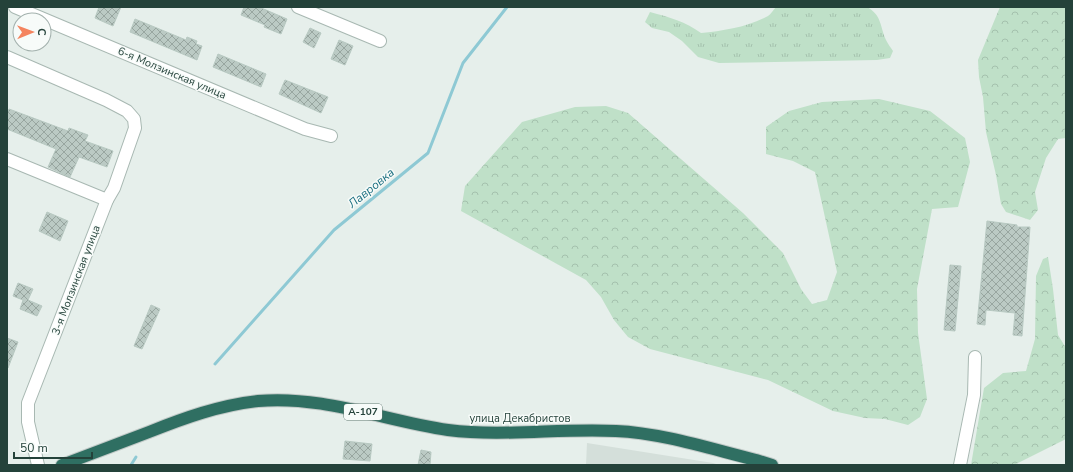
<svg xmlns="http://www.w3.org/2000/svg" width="1073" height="472" font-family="'Nunito Sans',sans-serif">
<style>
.built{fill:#d4dfda}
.grass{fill:url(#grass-tufts)}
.forest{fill:url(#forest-crowns)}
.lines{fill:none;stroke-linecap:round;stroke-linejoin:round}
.stream{stroke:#8ec9d4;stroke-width:3}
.building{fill:url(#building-cross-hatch);stroke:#b8c9c2}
.minor-casing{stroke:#a8b8b2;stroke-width:14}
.highway-casing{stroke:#c2cac8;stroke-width:14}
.minor{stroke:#fff;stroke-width:12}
.highway{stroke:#2f6f62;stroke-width:12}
.labels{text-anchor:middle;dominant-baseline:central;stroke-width:3;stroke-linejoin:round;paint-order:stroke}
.shield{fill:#f7fbf9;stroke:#637a73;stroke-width:1}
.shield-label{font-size:10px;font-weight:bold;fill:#24423a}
.street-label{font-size:11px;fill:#24423a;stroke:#f7fbf9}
.water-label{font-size:12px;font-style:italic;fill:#1c6f80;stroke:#f7fbf9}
</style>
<defs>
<pattern id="grass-tufts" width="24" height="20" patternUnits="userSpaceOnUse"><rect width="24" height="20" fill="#bfe0c8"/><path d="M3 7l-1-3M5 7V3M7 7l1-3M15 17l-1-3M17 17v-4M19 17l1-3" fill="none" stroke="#a4c1ad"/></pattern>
<pattern id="forest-crowns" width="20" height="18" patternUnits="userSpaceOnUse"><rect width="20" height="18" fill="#bfe0c8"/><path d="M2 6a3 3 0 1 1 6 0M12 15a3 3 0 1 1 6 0" fill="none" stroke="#a4c1ad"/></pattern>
<pattern id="building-cross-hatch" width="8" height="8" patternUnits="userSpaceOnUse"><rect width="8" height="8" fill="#bbcac4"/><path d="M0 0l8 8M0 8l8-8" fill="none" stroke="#98a6a0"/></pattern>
</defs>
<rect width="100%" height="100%" fill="#e6efeb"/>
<polygon class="built" points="587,443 713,463 719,465 586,465"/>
<path class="grass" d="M776,7H867C882,15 880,27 886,40C888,44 891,48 893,51L890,58L877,60L719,63L698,57L682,41L669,32L652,28L645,22L650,12C669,17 686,22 701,33C723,31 748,27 768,16C771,14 773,10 776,7Z"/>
<g class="forest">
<polygon points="1000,7 1066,7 1066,138 1058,139 1046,158 1035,192 1038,210 1030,220 1006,212 1001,204 996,175 986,132 983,97 979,77 978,60"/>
<polygon points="879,99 930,111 965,138 970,162 958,207 932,209 917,289 918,333 927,399 920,417 908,425 885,419 865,418 833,411 768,380 650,349 628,337 614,320 601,297 586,280 461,211 465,186 522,122 575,107 606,106 628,113 743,213 783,253 801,289 812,304 827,300 837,272 815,172 793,161 766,154 766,127 789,111 822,102"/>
<polygon points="1048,257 1053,289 1058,335 1066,348 1066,439 1014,465 971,465 984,388 1003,373 1026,371 1035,339 1036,276 1043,259"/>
</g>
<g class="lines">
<g class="stream">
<polyline points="215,364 334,230 428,153 463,63 507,7"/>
<polyline points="131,465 136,457"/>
</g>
</g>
<g class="building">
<polygon points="99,7 121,7 113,26 95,18"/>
<polygon points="244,7 259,7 287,19 281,34 264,27 265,25 241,15"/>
<polygon points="135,19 186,40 187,37 197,41 196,44 202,46 197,60 130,32"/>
<polygon points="310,28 321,33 314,48 303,42"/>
<polygon points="339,40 353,46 345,65 331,59"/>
<polygon points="218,54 266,74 261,87 213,67"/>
<polygon points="285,80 328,97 321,113 279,94"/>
<polygon points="9,109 68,131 69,128 88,135 85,141 113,151 107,167 79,157 70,177 48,167 56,149 7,129 7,114"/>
<polygon points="47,212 68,221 60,241 39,231"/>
<polygon points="987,221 1017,225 1017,227 1030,227 1022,336 1013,335 1015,313 986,310 985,325 977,324"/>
<polygon points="950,265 961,266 955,331 944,330"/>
<polygon points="18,283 33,289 28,300 42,306 37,316 20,309 23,300 13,296"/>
<polygon points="151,305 160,309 142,349 134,346"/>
<polygon points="7,338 18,342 8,368 7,368"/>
<polygon points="345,441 372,444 370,461 343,459"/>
<polygon points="421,450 431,452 430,465 418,465"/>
</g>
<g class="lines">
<g class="minor-casing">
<g id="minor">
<polyline points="15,7 305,129 331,136"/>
<polyline points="298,7 380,41"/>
<polyline points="7,57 106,100 127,111 134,119 135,128 114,188 107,200 28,403 28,422 38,465"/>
<polyline points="7,159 107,200"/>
<polyline points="960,465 974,395 975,357"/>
</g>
</g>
<g class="highway-casing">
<path id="highway" d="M62,465C91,454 120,443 149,432C184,418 220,405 258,401C323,395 385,421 448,430C504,437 560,428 616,431C662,433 711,449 756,460L772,465"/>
</g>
<use href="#minor" class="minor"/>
<use href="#highway" class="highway"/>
</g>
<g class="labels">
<rect class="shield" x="344" y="404" width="38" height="16" rx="3"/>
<g class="shield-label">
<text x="363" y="412">А-107</text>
</g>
<g class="street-label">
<text transform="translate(172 73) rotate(23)">6-я Молзинская улица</text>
<text transform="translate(76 280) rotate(-69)">3-я Молзинская улица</text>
<text x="520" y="418">улица Декабристов</text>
</g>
<g class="water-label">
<text transform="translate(371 188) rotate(-39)">Лавровка</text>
</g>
</g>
<rect width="1073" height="472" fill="none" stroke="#24423a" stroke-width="16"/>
<g transform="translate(32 32) rotate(89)"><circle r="19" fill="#f7fbf9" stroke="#a3b1ad"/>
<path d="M0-3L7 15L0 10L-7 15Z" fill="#f4845f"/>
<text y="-6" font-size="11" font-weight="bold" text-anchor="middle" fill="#24423a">С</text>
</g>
<path d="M14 452v6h78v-6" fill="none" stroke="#24423a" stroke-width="2"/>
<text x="20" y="452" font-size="12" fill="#24423a" stroke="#f7fbf9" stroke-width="3" paint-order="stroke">50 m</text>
</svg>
